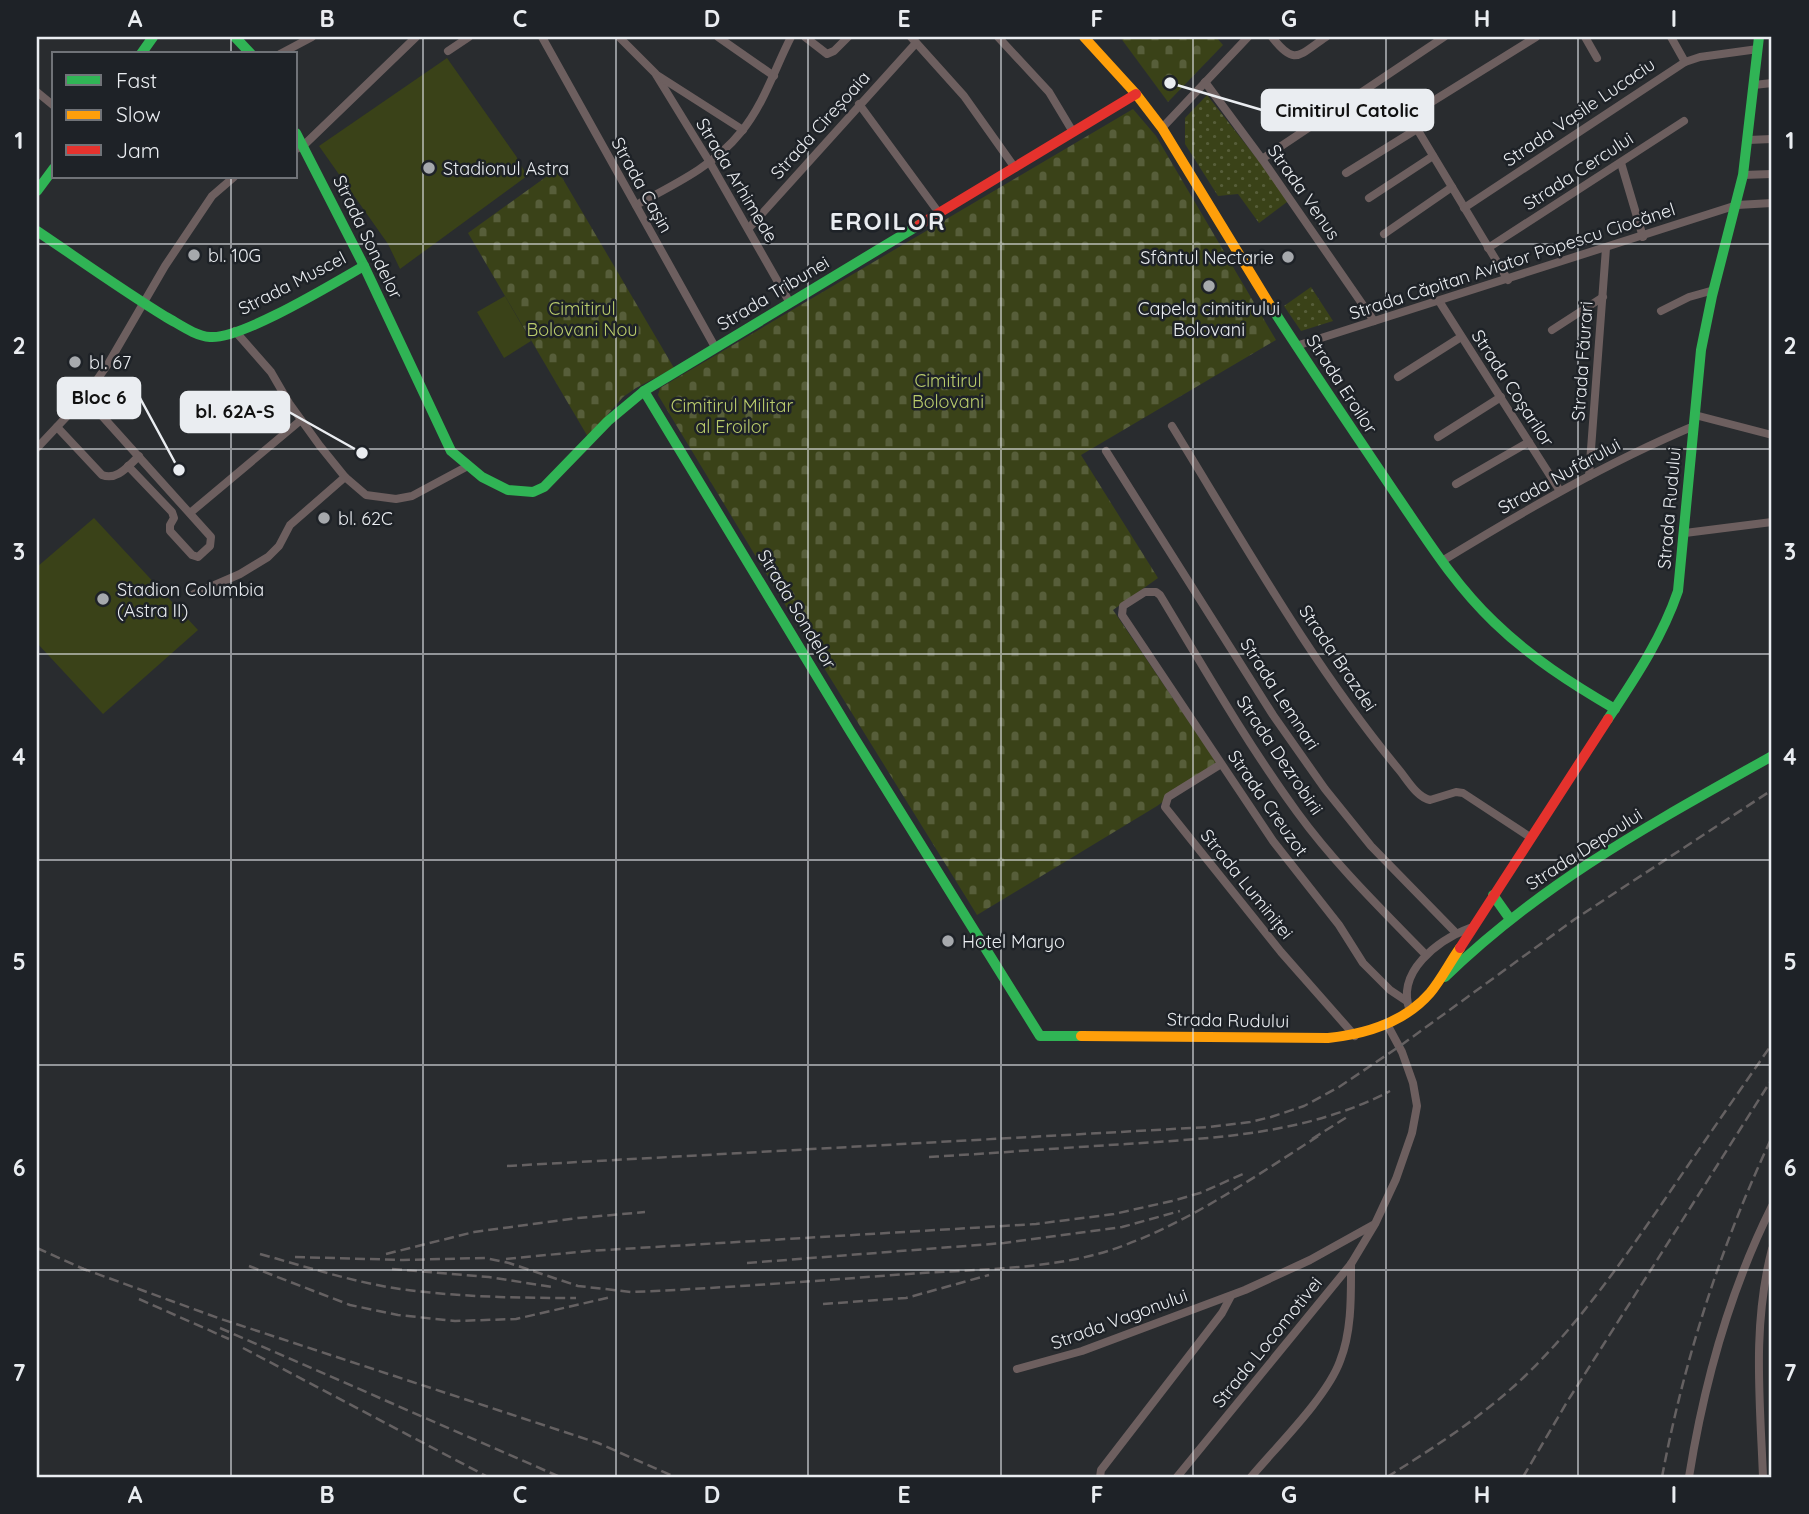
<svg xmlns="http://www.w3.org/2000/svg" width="1809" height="1514" font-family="Quicksand,sans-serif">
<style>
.cemetery{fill:url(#cemetery-stones)}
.park{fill:url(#park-dots)}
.garden{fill:#3a4218}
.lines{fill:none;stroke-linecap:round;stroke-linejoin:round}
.street{stroke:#6d5f5f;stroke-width:8}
.fast{stroke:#30b455;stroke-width:10}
.slow{stroke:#ff9f0a;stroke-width:10}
.jam{stroke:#e5322d;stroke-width:10}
.rail{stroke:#656162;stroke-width:2.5;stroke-dasharray:10 5;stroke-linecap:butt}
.grid{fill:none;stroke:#eaedf1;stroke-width:2;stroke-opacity:0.55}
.poi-dot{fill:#a6a9ad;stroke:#1e2227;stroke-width:2.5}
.labels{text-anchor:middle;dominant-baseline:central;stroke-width:5;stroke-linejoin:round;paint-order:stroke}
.street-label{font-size:18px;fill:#eaedf1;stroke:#1e2227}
.poi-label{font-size:18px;fill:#eaedf1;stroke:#1e2227;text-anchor:start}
.park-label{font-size:18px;fill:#bacc6c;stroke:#1e2227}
.district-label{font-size:24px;font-weight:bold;letter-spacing:2px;fill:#eaedf1;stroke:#1e2227}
.leader{fill:none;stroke:#eaedf1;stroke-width:2.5}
.callout-dot{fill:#eaedf1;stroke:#1e2227;stroke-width:2.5}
.callout{fill:#eaedf1;stroke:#eaedf1;stroke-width:2.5}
.callout-label{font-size:19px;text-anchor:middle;font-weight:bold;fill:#111}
.neatline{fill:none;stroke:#eaedf1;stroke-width:2.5}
.grid-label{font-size:23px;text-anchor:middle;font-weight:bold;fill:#eaedf1}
</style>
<defs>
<pattern id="cemetery-stones" width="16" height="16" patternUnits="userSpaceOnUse" patternTransform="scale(1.75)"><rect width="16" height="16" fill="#3a4218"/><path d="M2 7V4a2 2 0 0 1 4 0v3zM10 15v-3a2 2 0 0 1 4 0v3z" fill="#575e3a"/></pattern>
<pattern id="park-dots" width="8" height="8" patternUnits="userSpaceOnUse" patternTransform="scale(1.75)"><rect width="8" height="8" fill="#3a4218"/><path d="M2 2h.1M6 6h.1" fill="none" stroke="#575e3a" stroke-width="1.8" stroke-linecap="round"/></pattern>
</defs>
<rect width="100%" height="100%" fill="#292c2f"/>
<g class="cemetery">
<polygon points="1120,37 1216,37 1223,45 1168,102"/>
<polygon points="1133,109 1156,136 1276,340 1081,455 1158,578 1113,610 1217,763 1157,806 977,915 798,626 658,395 660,388"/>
<polygon points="557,169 674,368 636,388 623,397 588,437 468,233"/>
</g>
<g class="park">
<polygon points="1207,95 1288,198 1287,202 1259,223 1238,194 1218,196 1185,144 1185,118"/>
<polygon points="1311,287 1333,321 1301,331 1284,306"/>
</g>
<g class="garden">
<polygon points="447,58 516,156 527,176 400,269 388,244 319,146"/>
<polygon points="505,296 531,341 504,358 477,312"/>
<polygon points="94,518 198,630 103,714 37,643 37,567"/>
</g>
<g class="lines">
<g class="street">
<polyline points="542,37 715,347"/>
<polyline points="619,37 655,73 709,161 790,303"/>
<polyline points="718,37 774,76"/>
<polyline points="805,37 827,54 834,51 848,37"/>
<polyline points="911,37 964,96 1015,168"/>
<polyline points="998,37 1049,92 1073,132"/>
<path d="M1272,37C1295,67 1299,55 1326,37"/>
<polyline points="1585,37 1597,58"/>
<polyline points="1671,37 1685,62"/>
<polyline points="448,51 469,37"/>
<polyline points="280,54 312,37"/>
<polyline points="657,75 743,130"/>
<polyline points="1205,82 1262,159 1374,321"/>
<polyline points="1754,85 1772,83"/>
<polyline points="37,92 54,106"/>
<polyline points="1399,99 1508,280"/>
<polyline points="859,104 939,213"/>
<polyline points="1409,116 1536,37"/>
<polyline points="1162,128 1248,37"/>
<polyline points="1748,140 1772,139"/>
<polyline points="296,149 303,146 416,37"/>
<polyline points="1262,159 1444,37"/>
<polyline points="1621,163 1643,237"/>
<polyline points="1346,173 1417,129"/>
<polyline points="1743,175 1772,174"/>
<polyline points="1369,198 1433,156"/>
<path d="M636,205C673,185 714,166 741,132C764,104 775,68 791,37"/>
<polyline points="1464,208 1685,62 1700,57 1758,49"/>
<polyline points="749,228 916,43"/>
<polyline points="1384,234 1452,187"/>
<polyline points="1488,248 1684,121"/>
<polyline points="1439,301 1560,491"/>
<polyline points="1661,311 1689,297 1714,290"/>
<polyline points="1552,330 1603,297"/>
<polyline points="235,331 271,372 289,403 320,446 345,477 366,495 396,499 412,496 466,467"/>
<polyline points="1296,346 1737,205 1772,203"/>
<polyline points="1398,377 1461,337"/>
<polyline points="85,397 211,537 210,546 198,557 192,555 170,531 170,525 174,518 172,512 128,466"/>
<polyline points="1695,415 1772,435"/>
<path d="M1172,426C1244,543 1312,665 1400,771C1408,781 1417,797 1430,800L1456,792L1463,793L1530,837"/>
<path d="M57,427L102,475C117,481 128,466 139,456"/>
<polyline points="1438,437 1501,397"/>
<polyline points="37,448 85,397 108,364 165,266 212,196 234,177"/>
<polyline points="1106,451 1273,715 1325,789 1371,846 1456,933"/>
<polyline points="1589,476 1606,248"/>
<polyline points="1456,484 1529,442"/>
<polyline points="190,513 301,420"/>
<polyline points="1685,533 1772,522"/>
<path d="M1442,561C1524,511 1606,463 1694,426"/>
<polyline points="194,594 240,574 268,557 279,546 290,525 345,477"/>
<polyline points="1221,764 1168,797 1165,807 1281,952 1355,1036"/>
<path d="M1405,1000L1390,990L1363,963L1339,925L1273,841L1122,615L1123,606L1145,592H1156L1160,595C1204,668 1247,743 1297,812C1334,863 1381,909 1425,954"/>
<path d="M1410,1011C1395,972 1438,940 1470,928"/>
<polyline points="1017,1369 1082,1351 1245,1290 1310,1260 1373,1225"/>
<polyline points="1100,1477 1101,1470 1222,1313 1231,1296"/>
<polyline points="1177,1477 1351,1264 1375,1224 1396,1179 1412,1133 1417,1106 1413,1083 1402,1052 1388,1026"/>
<path d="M1251,1477C1277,1446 1327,1397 1340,1361C1352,1331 1351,1295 1351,1264"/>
<path d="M1689,1477C1704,1383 1729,1292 1772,1206"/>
<path d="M1763,1477C1760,1399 1752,1326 1772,1249"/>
</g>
<g class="fast">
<polyline points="235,37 251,54"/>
<polyline points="141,54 153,37"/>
<polyline points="296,133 364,266 451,451 482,477 508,490 533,492 544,487 608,421 644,391 919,225"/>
<polyline points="37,191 54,168"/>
<path d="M37,231C80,260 122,290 166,317C179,324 195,336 210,337C241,340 334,283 364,266"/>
<path d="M1270,305C1311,369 1354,432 1397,496C1427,540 1455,585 1494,622C1530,657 1572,684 1615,709"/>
<polyline points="644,391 850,731 1040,1036 1081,1036"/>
<path d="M1608,719C1635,678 1662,638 1678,591L1701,350L1712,296L1743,175L1759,37"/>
<polyline points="1493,895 1510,919"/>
<path d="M1445,977C1544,881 1653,823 1772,756"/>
</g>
<g class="slow">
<polyline points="1084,37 1136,94 1162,128 1270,305"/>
<path d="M1081,1036L1328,1038C1366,1034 1404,1023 1430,993C1441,980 1450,962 1460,948"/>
</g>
<g class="jam">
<polyline points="919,225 1136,94"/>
<polyline points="1460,948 1608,719"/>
</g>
<g class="rail">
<polyline points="1312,1139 1347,1117"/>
<path d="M929,1157C995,1153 1061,1148 1126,1144C1217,1138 1308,1134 1390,1091"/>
<polyline points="507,1166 1209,1127 1250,1122 1271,1117 1304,1106 1339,1087 1400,1046 1575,919 1772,790"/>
<polyline points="37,1248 88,1271"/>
<path d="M260,1254C307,1267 353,1282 400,1289C459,1297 517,1298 576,1298"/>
<polyline points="386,1254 474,1232 578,1218 645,1212"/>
<path d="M295,1257L403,1260L485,1258L509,1263L578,1286L631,1292C728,1288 825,1280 922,1273C984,1269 1052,1269 1111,1250C1186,1225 1254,1177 1320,1135"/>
<polyline points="506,1259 588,1251 1036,1224 1114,1214 1172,1201 1200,1193 1243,1174"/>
<polyline points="747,1263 1004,1243 1122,1227 1180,1211"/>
<polyline points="249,1266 350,1305 398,1315 455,1321 516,1319 611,1297"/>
<polyline points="81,1268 221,1319 598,1443 675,1477"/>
<polyline points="392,1269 489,1277 552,1287"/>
<polyline points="139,1299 229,1339"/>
<polyline points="823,1304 906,1298 989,1275"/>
<polyline points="220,1328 560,1477"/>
<polyline points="243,1348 488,1477"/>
<path d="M1387,1477C1435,1447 1483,1416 1524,1377C1578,1325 1621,1263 1663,1202C1699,1149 1736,1096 1772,1044"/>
<polyline points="1523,1477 1567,1402 1772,1079"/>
<path d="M1662,1477C1684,1360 1721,1245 1772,1137"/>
</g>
</g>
<path class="grid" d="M231,37V54M423,37V1477M616,37V1477M808,37V1477M1001,37V1477M1193,37V1477M1386,37V1477M1578,37V1477M231,177V1477M37,244H1772M37,449H1772M37,654H1772M37,860H1772M37,1065H1772M37,1270H1772"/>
<g class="poi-dot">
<circle cx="429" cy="168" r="7"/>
<circle cx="194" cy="255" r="7"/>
<circle cx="1288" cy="257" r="7"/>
<circle cx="1209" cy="286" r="7"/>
<circle cx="75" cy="362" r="7"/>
<circle cx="324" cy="518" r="7"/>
<circle cx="103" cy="599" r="7"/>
<circle cx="948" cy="941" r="7"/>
</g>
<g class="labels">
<g class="street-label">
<text transform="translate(1579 112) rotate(-34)">Strada Vasile Lucaciu</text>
<text transform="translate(820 125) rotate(-48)">Strada Cireșoaia</text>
<text transform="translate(1578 171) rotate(-33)">Strada Cercului</text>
<text transform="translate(737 180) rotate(59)">Strada Arhimede</text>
<text transform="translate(642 185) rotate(61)">Strada Cașin</text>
<text transform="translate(1304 192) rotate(55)">Strada Venus</text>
<text transform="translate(368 237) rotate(64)">Strada Sondelor</text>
<text transform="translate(1512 261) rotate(-18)">Strada Căpitan Aviator Popescu Ciocănel</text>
<text transform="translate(292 283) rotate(-27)">Strada Muscel</text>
<text transform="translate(773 293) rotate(-31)">Strada Tribunei</text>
<text transform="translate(1582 361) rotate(-86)">Strada Făurari</text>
<text transform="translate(1342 384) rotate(57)">Strada Eroilor</text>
<text transform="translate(1513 388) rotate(57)">Strada Coșarilor</text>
<text transform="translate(1559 476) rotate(-29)">Strada Nufărului</text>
<text transform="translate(1669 508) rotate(-85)">Strada Rudului</text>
<text transform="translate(797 609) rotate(59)">Strada Sondelor</text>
<text transform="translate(1338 658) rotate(56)">Strada Brazdei</text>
<text transform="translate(1280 694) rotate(57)">Strada Lemnari</text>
<text transform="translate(1280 755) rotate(56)">Strada Dezrobirii</text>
<text transform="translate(1268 803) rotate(55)">Strada Creuzot</text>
<text transform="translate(1584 849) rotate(-33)">Strada Depoului</text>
<text transform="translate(1247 884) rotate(51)">Strada Luminiței</text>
<text transform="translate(1228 1020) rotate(1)">Strada Rudului</text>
<text transform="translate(1119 1319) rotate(-20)">Strada Vagonului</text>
<text transform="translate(1267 1342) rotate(-51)">Strada Locomotivei</text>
</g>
<g class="poi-label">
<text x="443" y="168">Stadionul Astra</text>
<text x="208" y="255">bl. 10G</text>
<text x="1274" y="257" text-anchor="end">Sfântul Nectarie</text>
<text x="1209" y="308" text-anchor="middle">Capela cimitirului<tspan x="1209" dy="21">Bolovani</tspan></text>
<text x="89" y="362">bl. 67</text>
<text x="338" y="518">bl. 62C</text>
<text x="117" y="589">Stadion Columbia<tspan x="117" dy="21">(Astra II)</tspan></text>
<text x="962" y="941">Hotel Maryo</text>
</g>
<g class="park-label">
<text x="582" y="308">Cimitirul<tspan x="582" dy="21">Bolovani Nou</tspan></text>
<text x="948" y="380">Cimitirul<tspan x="948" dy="21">Bolovani</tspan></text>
<text x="732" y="405">Cimitirul Militar<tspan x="732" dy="21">al Eroilor</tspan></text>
</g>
<g class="district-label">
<text x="888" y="221">EROILOR</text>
</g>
</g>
<path class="leader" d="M1170 83L1262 110M179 470L140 398M362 453L289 412"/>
<g class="callout-dot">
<circle cx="1170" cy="83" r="7"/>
<circle cx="179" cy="470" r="7"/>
<circle cx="362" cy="453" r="7"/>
</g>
<g class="callout">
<rect x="1262" y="90" width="171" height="40" rx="7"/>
<rect x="58" y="378" width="82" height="40" rx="7"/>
<rect x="181" y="392" width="108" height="40" rx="7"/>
</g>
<g class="callout-label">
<text x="1347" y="117">Cimitirul Catolic</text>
<text x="99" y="404">Bloc 6</text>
<text x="235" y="418">bl. 62A-S</text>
</g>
<rect width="1809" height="1514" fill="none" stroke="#1e2227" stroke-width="77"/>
<rect x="52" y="52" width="245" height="126" fill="#1e2227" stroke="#707378" stroke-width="2"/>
<rect x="66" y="75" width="35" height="10" fill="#30b455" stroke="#707378" stroke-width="2"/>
<text x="116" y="88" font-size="21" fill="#eaedf1">Fast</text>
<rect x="66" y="110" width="35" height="10" fill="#ff9f0a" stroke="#707378" stroke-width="2"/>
<text x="116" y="122" font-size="21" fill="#eaedf1">Slow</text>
<rect x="66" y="145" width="35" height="10" fill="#e5322d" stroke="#707378" stroke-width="2"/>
<text x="116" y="158" font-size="21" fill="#eaedf1">Jam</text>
<rect x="38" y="38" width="1732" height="1438" class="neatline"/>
<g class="grid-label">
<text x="135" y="27">A</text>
<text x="327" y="27">B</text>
<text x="520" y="27">C</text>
<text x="712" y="27">D</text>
<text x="904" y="27">E</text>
<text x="1097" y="27">F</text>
<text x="1289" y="27">G</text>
<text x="1482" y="27">H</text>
<text x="1674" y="27">I</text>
<text x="19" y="149">1</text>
<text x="1790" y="149">1</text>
<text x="19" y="354">2</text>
<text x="1790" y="354">2</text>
<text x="19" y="560">3</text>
<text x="1790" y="560">3</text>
<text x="19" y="765">4</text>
<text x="1790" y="765">4</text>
<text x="19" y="970">5</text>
<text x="1790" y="970">5</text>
<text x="19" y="1176">6</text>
<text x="1790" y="1176">6</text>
<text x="19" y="1381">7</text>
<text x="1790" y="1381">7</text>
<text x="135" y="1503">A</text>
<text x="327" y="1503">B</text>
<text x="520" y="1503">C</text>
<text x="712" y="1503">D</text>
<text x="904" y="1503">E</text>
<text x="1097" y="1503">F</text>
<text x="1289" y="1503">G</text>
<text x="1482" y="1503">H</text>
<text x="1674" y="1503">I</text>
</g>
</svg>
